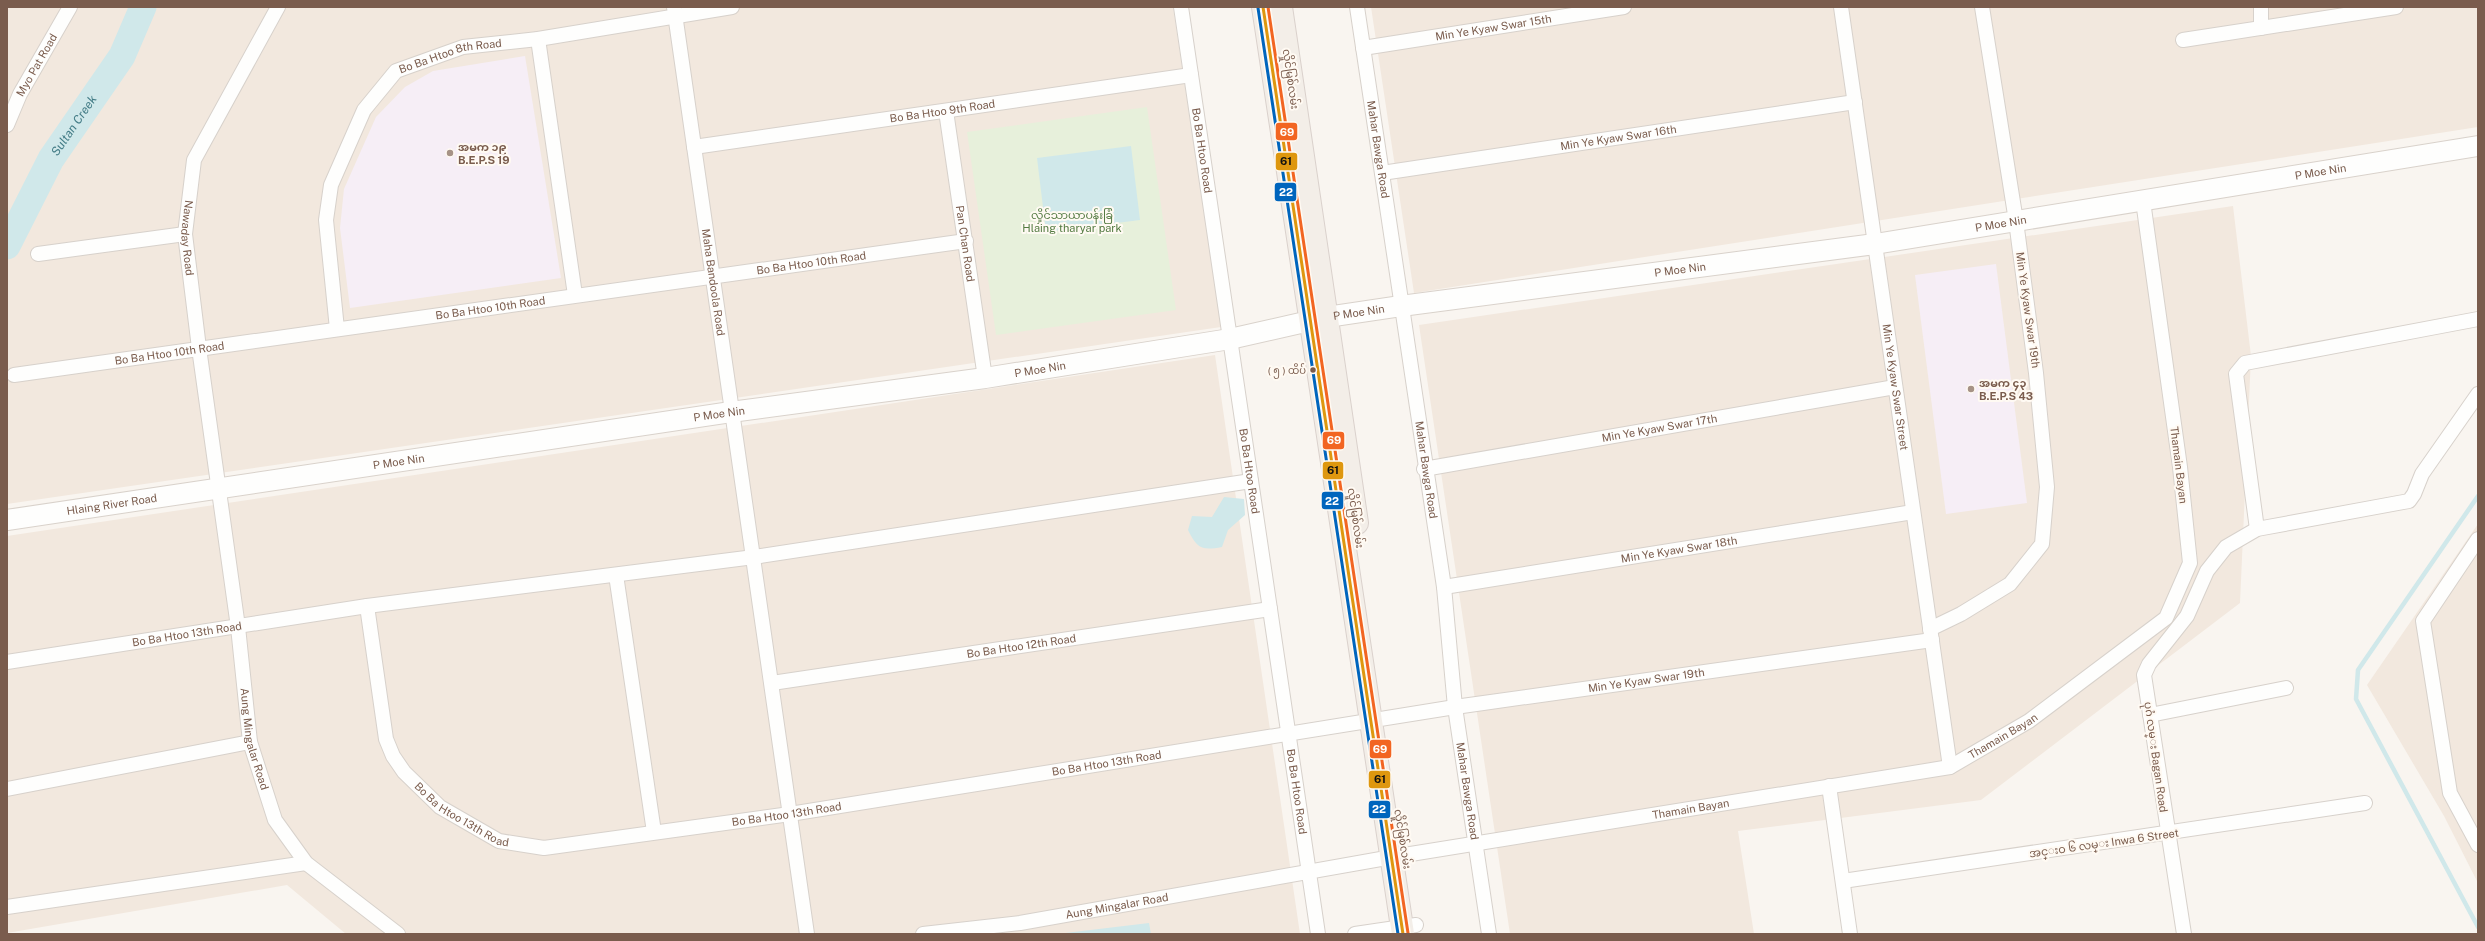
<svg xmlns="http://www.w3.org/2000/svg" width="2485" height="941" font-family="'Public Sans','Noto Sans Myanmar',sans-serif">
<style>
.residential{fill:#f2e8de}
.education{fill:#f6eef6}
.green{fill:#e7f0db}
.water{fill:#d0e8ea}
.lines{fill:none;stroke-linecap:round;stroke-linejoin:round}
.stream{stroke:#d0e8ea;stroke-width:4.5}
.river{stroke:#d0e8ea;stroke-width:27}
.street-casing{stroke:#d7d1cb;stroke-width:16}
.secondary-casing{stroke:#d9d2cb;stroke-width:22}
.primary-casing{stroke:#dad1cc;stroke-width:24}
.street{stroke:#fefefd;stroke-width:14}
.secondary{stroke:#fefefd;stroke-width:20}
.primary{stroke:#f3eee8;stroke-width:22}
.bus-1-casing{stroke:#fffaf3;stroke-width:6}
.bus-2-casing{stroke:#fffaf3;stroke-width:6}
.bus-3-casing{stroke:#fffaf3;stroke-width:6}
.bus-1{stroke:#de970f;stroke-width:3}
.bus-2{stroke:#0065bd;stroke-width:3}
.bus-3{stroke:#f26522;stroke-width:3}
.poi-dot{fill:#a69286;stroke:#fffaf3;stroke-width:1.5}
.bus-dot{fill:#7a5c4d;stroke:#fffaf3;stroke-width:1.5}
.labels{text-anchor:middle;dominant-baseline:central;stroke-width:4;stroke-linejoin:round;paint-order:stroke}
.bus-label{font-size:10px;fill:#7a5c4d;stroke:#fffaf3;text-anchor:end}
.street-label{font-size:11px;fill:#7a5c4d;stroke:#fffaf3}
.poi-label{font-size:11px;font-weight:bold;fill:#7a5c4d;stroke:#fffaf3;text-anchor:start}
.park-label{font-size:11px;fill:#537a41;stroke:#fffaf3}
.water-label{font-size:12px;font-style:italic;fill:#437c86;stroke:#fffaf3}
.line-badge{stroke:#fffaf3;stroke-width:1.5}
.badge-label{font-size:11px;text-anchor:middle;font-weight:bold;fill:#fff}
.pale-badge-label{font-size:11px;text-anchor:middle;font-weight:bold;fill:#111}
</style>
<rect width="100%" height="100%" fill="#f9f5f0"/>
<g class="residential">
<polygon points="7,7 1173,7 1221,327 7,504"/>
<polygon points="1371,7 2478,7 2478,127 1414,293"/>
<polygon points="2233,206 2251,356 2240,603 1981,800 1738,831 1754,934 1510,934 1419,325"/>
<polygon points="1215,355 1300,934 346,934 287,885 7,933 7,536"/>
<polygon points="2478,524 2478,883 2444,816 2367,685"/>
</g>
<g class="education">
<polygon points="525,56 561,278 350,308 340,228 344,189 376,117 405,87 433,71"/>
<polygon points="1996,264 2027,503 1946,514 1915,275"/>
</g>
<polygon class="green" points="1147,107 1176,310 996,335 967,132"/>
<g class="water">
<polygon points="1131,146 1140,220 1046,232 1037,158"/>
<path d="M1224,497L1244,499L1245,515L1228,530L1222,547C1201,551 1197,548 1188,530L1192,516L1212,517Z"/>
<polygon points="1149,923 1151,934 1057,934"/>
</g>
<g class="lines">
<polyline class="stream" points="2478,496 2358,670 2356,699 2478,927"/>
<path class="river" id="s1" d="M7,246L51,159L122,56L143,7"/>
<g class="street-casing">
<g id="street">
<path id="s2" d="M278,7L194,160L185,234L199,348L238,627L250,742L275,820L306,863L398,934"/>
<path id="s3" d="M674,7L807,934"/>
<path id="s4" d="M1181,7L1318,934"/>
<path id="s5" d="M1357,7L1444,587L1455,707L1489,934"/>
<path id="s6" d="M1841,7L1950,767"/>
<polyline points="2261,28 2261,7"/>
<polyline points="538,39 575,295"/>
<polyline points="2183,40 2396,7"/>
<path id="s7" d="M1363,48L1624,7"/>
<path id="s8" d="M946,111L985,378"/>
<path id="s9" d="M7,125L20,94L70,7"/>
<path id="s10" d="M694,147L1191,75"/>
<path id="s11" d="M1382,173L1855,102"/>
<polyline points="38,254 185,234"/>
<path id="s12" d="M337,329L326,220L331,185L364,110L396,71L463,47L538,39L732,7"/>
<path id="s13" d="M14,375L966,241"/>
<path id="s14" d="M1424,469L1895,387"/>
<polyline points="2257,529 2236,374 2245,363 2478,319"/>
<polyline points="2478,539 2423,621 2450,793 2478,845"/>
<polyline points="616,575 654,832"/>
<path id="s15" d="M1444,587L1913,512"/>
<path id="s16" d="M367,606L386,739L393,756L404,772L440,807L499,841L544,848L790,814L1455,707L1932,640"/>
<polyline points="1930,629 1961,614 2010,584 2042,544 2047,487 2036,373 2016,221 1982,7"/>
<path id="s17" d="M7,662L367,606L754,557L1251,481"/>
<path id="s18" d="M772,683L1270,609"/>
<polyline points="2150,715 2286,688"/>
<polyline points="1829,786 1850,934"/>
<polyline points="7,789 250,742"/>
<polyline points="1843,881 2365,803"/>
<polyline points="7,907 306,863"/>
<path id="s19" d="M923,934L1020,923L1392,857L1950,767L2029,721L2166,618L2190,563L2180,467L2143,201"/>
<polyline points="1355,934 1416,925"/>
<polyline points="2184,934 2144,675 2149,664 2187,616 2207,571 2226,547 2257,529 2409,501 2414,494 2422,474 2478,394"/>
</g>
</g>
<g class="secondary-casing">
<g id="secondary">
<path id="s20" d="M7,520L731,412L985,378L1230,339L1327,317L1401,306L1875,244L2478,146"/>
</g>
</g>
<g class="primary-casing">
<g id="primary">
<path d="M1263,7C1309,316 1358,625 1403,934"/>
<polyline points="1281,7 1357,523"/>
</g>
</g>
<use href="#street" class="street"/>
<use href="#secondary" class="secondary"/>
<use href="#primary" class="primary"/>
<g class="bus-1-casing">
<polyline id="bus-1" points="1263,7 1403,934"/>
</g>
<g class="bus-2-casing">
<polyline id="bus-2" points="1258,8 1398,934"/>
</g>
<g class="bus-3-casing">
<polyline id="bus-3" points="1268,7 1408,933"/>
</g>
<use href="#bus-1" class="bus-1"/>
<use href="#bus-2" class="bus-2"/>
<use href="#bus-3" class="bus-3"/>
</g>
<g class="poi-dot">
<circle cx="450" cy="153" r="4"/>
<circle cx="1971" cy="389" r="4"/>
</g>
<circle class="bus-dot" cx="1313" cy="370" r="3.5"/>
<g class="labels">
<g class="bus-label">
<text x="1306" y="370">( ၅ ) ထိပ်</text>
</g>
<g class="street-label">
<text stroke="none"><textPath href="#s7" startOffset="132">Min Ye Kyaw Swar 15th</textPath></text>
<text stroke="none"><textPath href="#s12" startOffset="334">Bo Ba Htoo 8th Road</textPath></text>
<text stroke="none"><textPath href="#s9" startOffset="67">Myo Pat Road</textPath></text>
<text transform="translate(1291 79) rotate(82)">လှိုင်မြစ်လမ်း</text>
<text stroke="none"><textPath href="#s10" startOffset="251">Bo Ba Htoo 9th Road</textPath></text>
<text stroke="none"><textPath href="#s11" startOffset="239">Min Ye Kyaw Swar 16th</textPath></text>
<text stroke="none"><textPath href="#s4" startOffset="145">Bo Ba Htoo Road</textPath></text>
<text stroke="none"><textPath href="#s5" startOffset="144">Mahar Bawga Road</textPath></text>
<text stroke="none"><textPath href="#s20" startOffset="2340">P Moe Nin</textPath></text>
<text stroke="none"><textPath href="#s20" startOffset="2016">P Moe Nin</textPath></text>
<text stroke="none"><textPath href="#s2" startOffset="253">Nawaday Road</textPath></text>
<text stroke="none"><textPath href="#s8" startOffset="134">Pan Chan Road</textPath></text>
<text stroke="none"><textPath href="#s13" startOffset="805">Bo Ba Htoo 10th Road</textPath></text>
<text stroke="none"><textPath href="#s20" startOffset="1692">P Moe Nin</textPath></text>
<text stroke="none"><textPath href="#s3" startOffset="278">Maha Bandoola Road</textPath></text>
<text stroke="none"><textPath href="#s13" startOffset="481">Bo Ba Htoo 10th Road</textPath></text>
<text transform="translate(2028 310) rotate(82)">Min Ye Kyaw Swar 19th</text>
<text stroke="none"><textPath href="#s20" startOffset="1368">P Moe Nin</textPath></text>
<text stroke="none"><textPath href="#s13" startOffset="157">Bo Ba Htoo 10th Road</textPath></text>
<text stroke="none"><textPath href="#s20" startOffset="1044">P Moe Nin</textPath></text>
<text stroke="none"><textPath href="#s6" startOffset="384">Min Ye Kyaw Swar Street</textPath></text>
<text stroke="none"><textPath href="#s20" startOffset="720">P Moe Nin</textPath></text>
<text stroke="none"><textPath href="#s14" startOffset="239">Min Ye Kyaw Swar 17th</textPath></text>
<text stroke="none"><textPath href="#s20" startOffset="396">P Moe Nin</textPath></text>
<text transform="translate(2179 465) rotate(83)">Thamain Bayan</text>
<text stroke="none"><textPath href="#s4" startOffset="469">Bo Ba Htoo Road</textPath></text>
<text stroke="none"><textPath href="#s5" startOffset="468">Mahar Bawga Road</textPath></text>
<text stroke="none"><textPath href="#s20" startOffset="106">Hlaing River Road</textPath></text>
<text transform="translate(1356 518) rotate(82)">လှိုင်မြစ်လမ်း</text>
<text stroke="none"><textPath href="#s15" startOffset="238">Min Ye Kyaw Swar 18th</textPath></text>
<text stroke="none"><textPath href="#s17" startOffset="182">Bo Ba Htoo 13th Road</textPath></text>
<text stroke="none"><textPath href="#s18" startOffset="252">Bo Ba Htoo 12th Road</textPath></text>
<text stroke="none"><textPath href="#s16" startOffset="1451">Min Ye Kyaw Swar 19th</textPath></text>
<text stroke="none"><textPath href="#s19" startOffset="1102">Thamain Bayan</textPath></text>
<text stroke="none"><textPath href="#s2" startOffset="759">Aung Mingalar Road</textPath></text>
<text transform="translate(2156 757) rotate(82)">ပုဂံ လမ္း Bagan Road</text>
<text stroke="none"><textPath href="#s16" startOffset="905">Bo Ba Htoo 13th Road</textPath></text>
<text stroke="none"><textPath href="#s4" startOffset="793">Bo Ba Htoo Road</textPath></text>
<text stroke="none"><textPath href="#s5" startOffset="792">Mahar Bawga Road</textPath></text>
<text stroke="none"><textPath href="#s19" startOffset="778">Thamain Bayan</textPath></text>
<text stroke="none"><textPath href="#s16" startOffset="245">Bo Ba Htoo 13th Road</textPath></text>
<text stroke="none"><textPath href="#s16" startOffset="581">Bo Ba Htoo 13th Road</textPath></text>
<text transform="translate(1403 839) rotate(81)">လှိုင်မြစ်လမ်း</text>
<text transform="translate(2104 843) rotate(-8)">အင္းဝ ၆ လမ္း Inwa 6 Street</text>
<text stroke="none"><textPath href="#s19" startOffset="196">Aung Mingalar Road</textPath></text>
</g>
<g class="poi-label">
<text x="458" y="147">အမက ၁၉<tspan x="458" dy="13">B.E.P.S 19</tspan></text>
<text x="1979" y="383">အမက ၄၃<tspan x="1979" dy="13">B.E.P.S 43</tspan></text>
</g>
<g class="park-label">
<text x="1072" y="215">လှိုင်သာယာပန်းခြံ<tspan x="1072" dy="13">Hlaing tharyar park</tspan></text>
</g>
<g class="water-label">
<text stroke="none"><textPath href="#s1" startOffset="138">Sultan Creek</textPath></text>
</g>
</g>
<g class="line-badge">
<rect x="1275" y="122" width="23" height="19" rx="4" fill="#f26522"/>
<rect x="1275" y="152" width="23" height="19" rx="4" fill="#de970f"/>
<rect x="1274" y="182" width="23" height="20" rx="4" fill="#0065bd"/>
<rect x="1322" y="431" width="23" height="19" rx="4" fill="#f26522"/>
<rect x="1322" y="461" width="22" height="19" rx="4" fill="#de970f"/>
<rect x="1321" y="491" width="23" height="19" rx="4" fill="#0065bd"/>
<rect x="1369" y="739" width="23" height="20" rx="4" fill="#f26522"/>
<rect x="1368" y="770" width="23" height="19" rx="4" fill="#de970f"/>
<rect x="1368" y="800" width="23" height="19" rx="4" fill="#0065bd"/>
</g>
<g class="badge-label">
<text x="1287" y="136">69</text>
<text x="1286" y="196">22</text>
<text x="1334" y="444">69</text>
<text x="1332" y="505">22</text>
<text x="1380" y="753">69</text>
<text x="1379" y="813">22</text>
</g>
<g class="pale-badge-label">
<text x="1286" y="165">61</text>
<text x="1333" y="474">61</text>
<text x="1380" y="783">61</text>
</g>
<rect width="2485" height="941" fill="none" stroke="#7a5c4d" stroke-width="16"/>
</svg>
